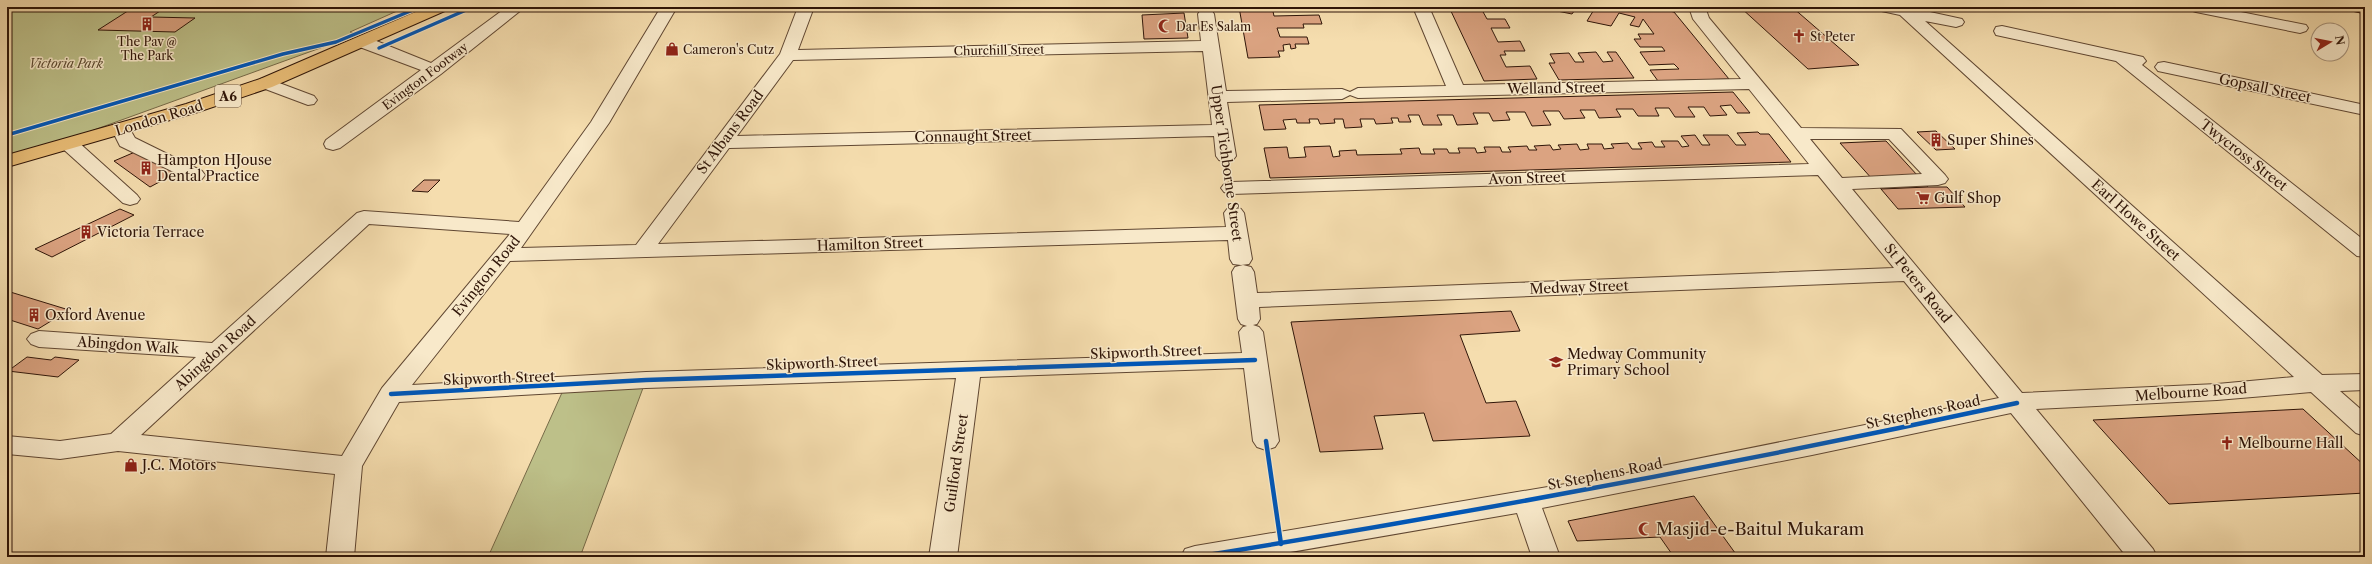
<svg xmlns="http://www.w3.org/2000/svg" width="2372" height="564" font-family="'Libre Caslon Text',serif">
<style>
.green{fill:#bdc089;stroke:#766a48}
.building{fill:#dba381;stroke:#2f1508}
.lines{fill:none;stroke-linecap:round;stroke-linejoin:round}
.minor-casing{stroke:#604732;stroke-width:2}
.major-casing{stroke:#2f1508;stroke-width:2}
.minor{fill:#f8e9ca;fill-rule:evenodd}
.major{fill:#eabe77;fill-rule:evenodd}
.cycleway-far1-casing{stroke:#f8e9ca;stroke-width:5.5}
.cycleway-casing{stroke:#f8e9ca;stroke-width:7}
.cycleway-far1{stroke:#0057b8;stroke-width:3.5}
.cycleway{stroke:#0057b8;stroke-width:4.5}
.labels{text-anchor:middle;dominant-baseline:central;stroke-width:3;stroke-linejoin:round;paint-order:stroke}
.far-poi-label{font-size:12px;fill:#2f1508;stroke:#f8e9ca;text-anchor:start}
.far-street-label{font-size:12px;fill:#2f1508;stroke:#f8e9ca}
.far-park-label{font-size:12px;font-style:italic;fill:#5a482f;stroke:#f8e9ca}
.shield{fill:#f8e9ca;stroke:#6b5542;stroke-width:1}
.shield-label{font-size:13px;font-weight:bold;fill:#2f1508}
.street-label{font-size:14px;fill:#2f1508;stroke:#f8e9ca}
.poi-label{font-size:14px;fill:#2f1508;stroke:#f8e9ca;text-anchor:start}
.near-poi-label{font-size:17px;fill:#2f1508;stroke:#f8e9ca;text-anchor:start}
</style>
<rect width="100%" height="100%" fill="#f5ddae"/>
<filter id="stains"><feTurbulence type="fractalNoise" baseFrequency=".005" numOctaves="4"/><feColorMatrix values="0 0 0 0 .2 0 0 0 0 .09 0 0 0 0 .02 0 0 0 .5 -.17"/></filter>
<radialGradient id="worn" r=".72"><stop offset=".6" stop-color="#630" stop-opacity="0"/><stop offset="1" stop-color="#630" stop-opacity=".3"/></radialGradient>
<g class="green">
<polygon points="7,7 406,7 350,32 359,34 80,135 7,155"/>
<polygon points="646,380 580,557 488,557 565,386"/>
</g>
<g class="building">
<polygon points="134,7 166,7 151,17 195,18 175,32 98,30"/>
<polygon points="1239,7 1272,7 1274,16 1319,15 1322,24 1303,24 1304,28 1277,28 1280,37 1307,37 1309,44 1295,44 1296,48 1291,49 1290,44 1283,45 1284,51 1278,51 1280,57 1248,58"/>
<polygon points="1449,7 1482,10 1487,19 1505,19 1510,28 1491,28 1498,42 1520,41 1525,51 1504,51 1506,55 1500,55 1506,67 1530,66 1537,79 1484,81"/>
<polygon points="1554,7 1577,7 1572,14 1552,10"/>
<polygon points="1589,7 1650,7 1674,12 1729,79 1658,81 1650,70 1679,69 1674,64 1649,65 1640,52 1665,51 1662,47 1640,47 1634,39 1641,39 1638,34 1654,34 1643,19 1639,27 1630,25 1635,17 1619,13 1611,26 1587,21 1595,8"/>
<polygon points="1740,7 1792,7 1859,65 1808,69"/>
<polygon points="2347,7 2365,7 2365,14 2347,10"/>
<polygon points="1184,13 1188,38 1144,39 1142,15"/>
<polygon points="1596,52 1603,62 1613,61 1607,52 1616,52 1634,78 1559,80 1549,63 1555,63 1550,54 1569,53 1575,62 1584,62 1578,53"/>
<polygon points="1733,92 1750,113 1737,113 1731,105 1720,106 1727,115 1710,116 1704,107 1688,107 1695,117 1675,117 1669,108 1655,108 1659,116 1638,116 1633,109 1616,109 1621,117 1599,118 1595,110 1580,110 1585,118 1564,119 1559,111 1543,111 1551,125 1532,126 1525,112 1506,112 1510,120 1493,121 1489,113 1473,113 1478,124 1457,125 1453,115 1437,115 1442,125 1423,125 1419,115 1408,115 1411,122 1399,122 1398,118 1391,118 1393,123 1376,124 1374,119 1360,119 1362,127 1345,128 1343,119 1334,119 1335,123 1320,124 1318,119 1309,119 1310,123 1297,123 1296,119 1283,120 1286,129 1264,130 1259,105"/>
<polygon points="1936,131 1955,149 1936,150 1917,132"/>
<polygon points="1758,132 1760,134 1769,134 1791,162 1270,178 1264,148 1287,147 1289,158 1306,157 1304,147 1330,146 1333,157 1340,156 1339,151 1356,150 1357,155 1402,154 1400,149 1419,148 1421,154 1435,154 1433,149 1447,149 1449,153 1460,153 1458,148 1475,148 1477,153 1486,152 1484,147 1500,147 1502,152 1511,152 1508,147 1527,146 1529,150 1537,150 1534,146 1550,145 1553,150 1561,149 1558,145 1577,144 1580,150 1589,149 1587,144 1602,144 1604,149 1614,148 1611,144 1628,143 1632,149 1642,149 1638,143 1652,142 1655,147 1665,147 1661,141 1678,141 1682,147 1689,146 1681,136 1695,135 1702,145 1710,145 1703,135 1728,135 1736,145 1746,145 1737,133"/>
<polygon points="1886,141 1928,187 1881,189 1840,143"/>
<polygon points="142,149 160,163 176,173 150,187 114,161"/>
<polygon points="424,180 440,180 428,192 412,191"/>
<polygon points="1928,187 1947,187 1965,207 1898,209 1881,189"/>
<polygon points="120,209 134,215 52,257 35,249"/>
<polygon points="7,291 69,310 38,329 7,319"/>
<polygon points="1511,311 1520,331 1460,335 1486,403 1516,401 1530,436 1433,441 1424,413 1374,416 1383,449 1320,452 1291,322"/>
<polygon points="27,357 51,360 55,357 79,360 58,377 8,371"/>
<polygon points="2303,409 2365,466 2365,493 2169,504 2093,420"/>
<polygon points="1694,496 1738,557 1674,557 1660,537 1577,541 1568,521"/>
</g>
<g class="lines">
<g class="minor-casing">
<g id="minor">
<polygon points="507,7 525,7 441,74 340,148 333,150 326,148 324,144 326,140 421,70 357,46 355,42 357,38 369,38 431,63"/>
<path d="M661,7H677L609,123L521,248L636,245L780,54L798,7H814L798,50L1201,41L1198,14L1200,11H1212L1214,14L1226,91L1342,89L1350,92L1358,88L1446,86L1413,7H1429L1463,85L1741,79L1693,19L1689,7H1705L1709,18L1801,128L1901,129L1945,175L1948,179L1945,183L1938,185L1852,189L2022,393L2217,384L2294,377L1900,15L1877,10L1875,7H1907L1962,19L1964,22L1962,25L1956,27L1925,21L2322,375L2365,374V390L2340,391L2365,413V436L2356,433L2311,392L2217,400L2036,409L2153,549L2157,557H2127L2011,413L1812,455L1542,508L1560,557H1532L1517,513L1262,557H1181L1185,549L1195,546L1607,477L1999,398L1904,281L1259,307L1260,319L1257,324L1253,325L1259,327L1263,332L1279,441L1275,447L1266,450L1257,447L1253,441L1244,368L980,377L957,557H929L956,378L646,388L399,402L362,466L354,557H326L335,474L118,451L60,459L7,454V436L60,441L111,434L196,357L39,347L31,344L27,339L31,334L39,331L212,343L357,213L364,211L519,222L591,122ZM1203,51L1212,125L737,136L793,60ZM1749,89L1809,164L1231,182L1224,184L1221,188L1224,192L1231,194L1818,175L1894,268L1257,293L1254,272L1251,267L1243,265L1235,267L1232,272L1238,319L1241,324L1247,326L1243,327L1239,332L1242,353L646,372L412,385L510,261L1228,240L1230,259L1233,264L1241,265L1249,264L1252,259L1244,213L1241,209L1234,207L1227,209L1224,213L1226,227L658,244L729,148L1214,136L1216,156L1219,160L1226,162L1233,160L1236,156L1227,102L1342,99L1350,95L1358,98ZM1810,139H1889L1922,174L1842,178ZM369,224L510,234L382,388L342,456L141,435Z"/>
<polygon points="2188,7 2231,7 2231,10 2306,25 2308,28 2306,31 2300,33 2196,12 2190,10"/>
<polygon points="2002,26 2143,57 2146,61 2142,65 2365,241 2365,257 2357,256 2116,61 1996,35 1994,31 1996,27"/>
<polygon points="2164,62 2365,105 2365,115 2158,71 2155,67 2158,63"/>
<polygon points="266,78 314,96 317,100 314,104 308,105 260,87 257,83 260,79"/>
<polygon points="121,124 128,126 135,138 202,171 205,175 202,179 195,181 188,179 120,146 112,130 114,126"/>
<polygon points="69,138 76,140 137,195 140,199 137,203 130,205 123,203 62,148 60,144 62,140"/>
</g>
</g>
<g class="major-casing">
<polygon id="major" points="427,7 449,7 447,10 272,87 198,112 7,167 7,155 186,104 260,79"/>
</g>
<use href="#minor" class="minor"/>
<use href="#major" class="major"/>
<g class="cycleway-far1-casing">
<g id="cycleway-far1">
<polyline points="379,48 473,7"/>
<polyline points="7,135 283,54 336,42 420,7"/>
</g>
</g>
<g class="cycleway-casing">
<g id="cycleway">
<polyline points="391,394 646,380 1255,360"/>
<polyline points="1266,441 1281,544"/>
<path d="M1195,557C1470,513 1744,462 2017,403"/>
</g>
</g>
<use href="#cycleway-far1" class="cycleway-far1"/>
<use href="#cycleway" class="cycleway"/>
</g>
<defs>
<g id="building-bare" transform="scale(1.08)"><path d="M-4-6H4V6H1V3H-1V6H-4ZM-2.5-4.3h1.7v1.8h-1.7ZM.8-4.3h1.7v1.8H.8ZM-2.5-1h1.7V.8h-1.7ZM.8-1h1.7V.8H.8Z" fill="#8f2418" stroke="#f8e9ca" stroke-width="2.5" paint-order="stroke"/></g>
<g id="mosque-bare" transform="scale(1.08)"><path d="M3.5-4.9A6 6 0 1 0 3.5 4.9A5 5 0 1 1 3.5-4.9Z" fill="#8f2418" stroke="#f8e9ca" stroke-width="2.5" paint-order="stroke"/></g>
<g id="church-bare" transform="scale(1.08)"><path d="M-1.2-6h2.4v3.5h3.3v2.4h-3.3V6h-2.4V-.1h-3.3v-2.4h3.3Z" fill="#8f2418" stroke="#f8e9ca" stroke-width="2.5" paint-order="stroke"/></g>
<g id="shop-bare" transform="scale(1.08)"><path d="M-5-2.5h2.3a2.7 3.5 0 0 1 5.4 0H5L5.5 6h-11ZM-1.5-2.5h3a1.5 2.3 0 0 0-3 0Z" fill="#8f2418" stroke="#f8e9ca" stroke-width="2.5" paint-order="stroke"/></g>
<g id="supermarket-bare" transform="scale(1.08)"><path d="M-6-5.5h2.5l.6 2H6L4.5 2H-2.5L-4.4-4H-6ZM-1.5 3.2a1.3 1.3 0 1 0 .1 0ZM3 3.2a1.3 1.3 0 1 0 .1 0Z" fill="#8f2418" stroke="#f8e9ca" stroke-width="2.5" paint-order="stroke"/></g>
<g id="school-bare" transform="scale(1.08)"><path d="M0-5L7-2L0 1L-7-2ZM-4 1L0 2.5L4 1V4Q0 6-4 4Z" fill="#8f2418" stroke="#f8e9ca" stroke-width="2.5" paint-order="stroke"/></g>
</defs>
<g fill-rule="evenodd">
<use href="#building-bare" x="147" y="24"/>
<use href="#mosque-bare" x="1165" y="26"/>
<use href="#church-bare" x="1799" y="36"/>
<use href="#shop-bare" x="672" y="49"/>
<use href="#building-bare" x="1936" y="140"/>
<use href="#building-bare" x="146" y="168"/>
<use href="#supermarket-bare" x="1923" y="198"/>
<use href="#building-bare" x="86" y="232"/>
<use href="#building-bare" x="34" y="315"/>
<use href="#school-bare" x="1556" y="362"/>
<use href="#church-bare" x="2227" y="443"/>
<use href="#shop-bare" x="131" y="465"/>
<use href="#mosque-bare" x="1645" y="529"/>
</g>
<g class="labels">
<g class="far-poi-label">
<text x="1176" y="26">Dar Es Salam</text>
<text x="1810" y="36">St Peter</text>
<text x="147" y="41" text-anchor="middle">The Pav @<tspan x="147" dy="14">The Park</tspan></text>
<text x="683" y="49">Cameron's Cutz</text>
</g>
<g class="far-street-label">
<text transform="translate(999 50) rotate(-1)">Churchill Street</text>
<text transform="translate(425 76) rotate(-37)">Evington Footway</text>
</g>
<g class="far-park-label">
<text x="66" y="63">Victoria Park</text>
</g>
<rect class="shield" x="215" y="85" width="26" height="22" rx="3"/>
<g class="shield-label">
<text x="228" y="96">A6</text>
</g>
<g class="street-label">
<text transform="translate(1556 88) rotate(-1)">Welland Street</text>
<text transform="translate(2265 88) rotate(12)">Gopsall Street</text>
<text transform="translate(159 118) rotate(-17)">London Road</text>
<text transform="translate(730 132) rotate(-53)">St Albans Road</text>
<text transform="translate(973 136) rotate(-1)">Connaught Street</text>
<text transform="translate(2244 155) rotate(38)">Twycross Street</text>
<text transform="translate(1227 163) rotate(82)">Upper Tichborne Street</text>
<text transform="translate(1527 178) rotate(-2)">Avon Street</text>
<text transform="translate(2136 220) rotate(42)">Earl Howe Street</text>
<text transform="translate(870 244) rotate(-2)">Hamilton Street</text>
<text transform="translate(486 276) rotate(-51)">Evington Road</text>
<text transform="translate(1918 283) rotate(51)">St Peters Road</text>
<text transform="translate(1579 287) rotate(-2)">Medway Street</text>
<text transform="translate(128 345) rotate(4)">Abingdon Walk</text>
<text transform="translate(1146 352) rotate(-2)">Skipworth Street</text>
<text transform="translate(215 353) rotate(-42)">Abingdon Road</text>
<text transform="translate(822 363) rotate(-2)">Skipworth Street</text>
<text transform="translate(499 378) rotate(-2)">Skipworth Street</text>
<text transform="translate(2191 392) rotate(-4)">Melbourne Road</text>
<text transform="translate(1923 412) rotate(-12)">St Stephens Road</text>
<text transform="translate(956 463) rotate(-82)">Guilford Street</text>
<text transform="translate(1605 474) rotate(-11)">St Stephens Road</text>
</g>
<g class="poi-label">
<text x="1947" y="140">Super Shines</text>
<text x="157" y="160">Hampton HJouse<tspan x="157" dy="16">Dental Practice</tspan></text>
<text x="1934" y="198">Gulf Shop</text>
<text x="97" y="232">Victoria Terrace</text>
<text x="45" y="315">Oxford Avenue</text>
<text x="1567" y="354">Medway Community<tspan x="1567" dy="16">Primary School</tspan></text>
<text x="2238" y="443">Melbourne Hall</text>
<text x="142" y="465">J.C. Motors</text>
</g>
<g class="near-poi-label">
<text x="1656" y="529">Masjid-e-Baitul Mukaram</text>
</g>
</g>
<rect width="2372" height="564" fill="none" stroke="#f5ddae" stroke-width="24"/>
<rect x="8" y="8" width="2356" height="548" fill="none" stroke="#2f1508" stroke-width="2"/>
<rect x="12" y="12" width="2348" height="540" fill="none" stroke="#2f1508"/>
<g transform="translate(2330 42) rotate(80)"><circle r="19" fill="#f8e9ca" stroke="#a8947c"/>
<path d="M0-3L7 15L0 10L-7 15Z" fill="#8f2418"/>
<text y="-6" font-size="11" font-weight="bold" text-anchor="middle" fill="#2f1508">N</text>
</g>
<rect width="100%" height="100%" filter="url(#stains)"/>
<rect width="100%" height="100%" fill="url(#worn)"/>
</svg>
